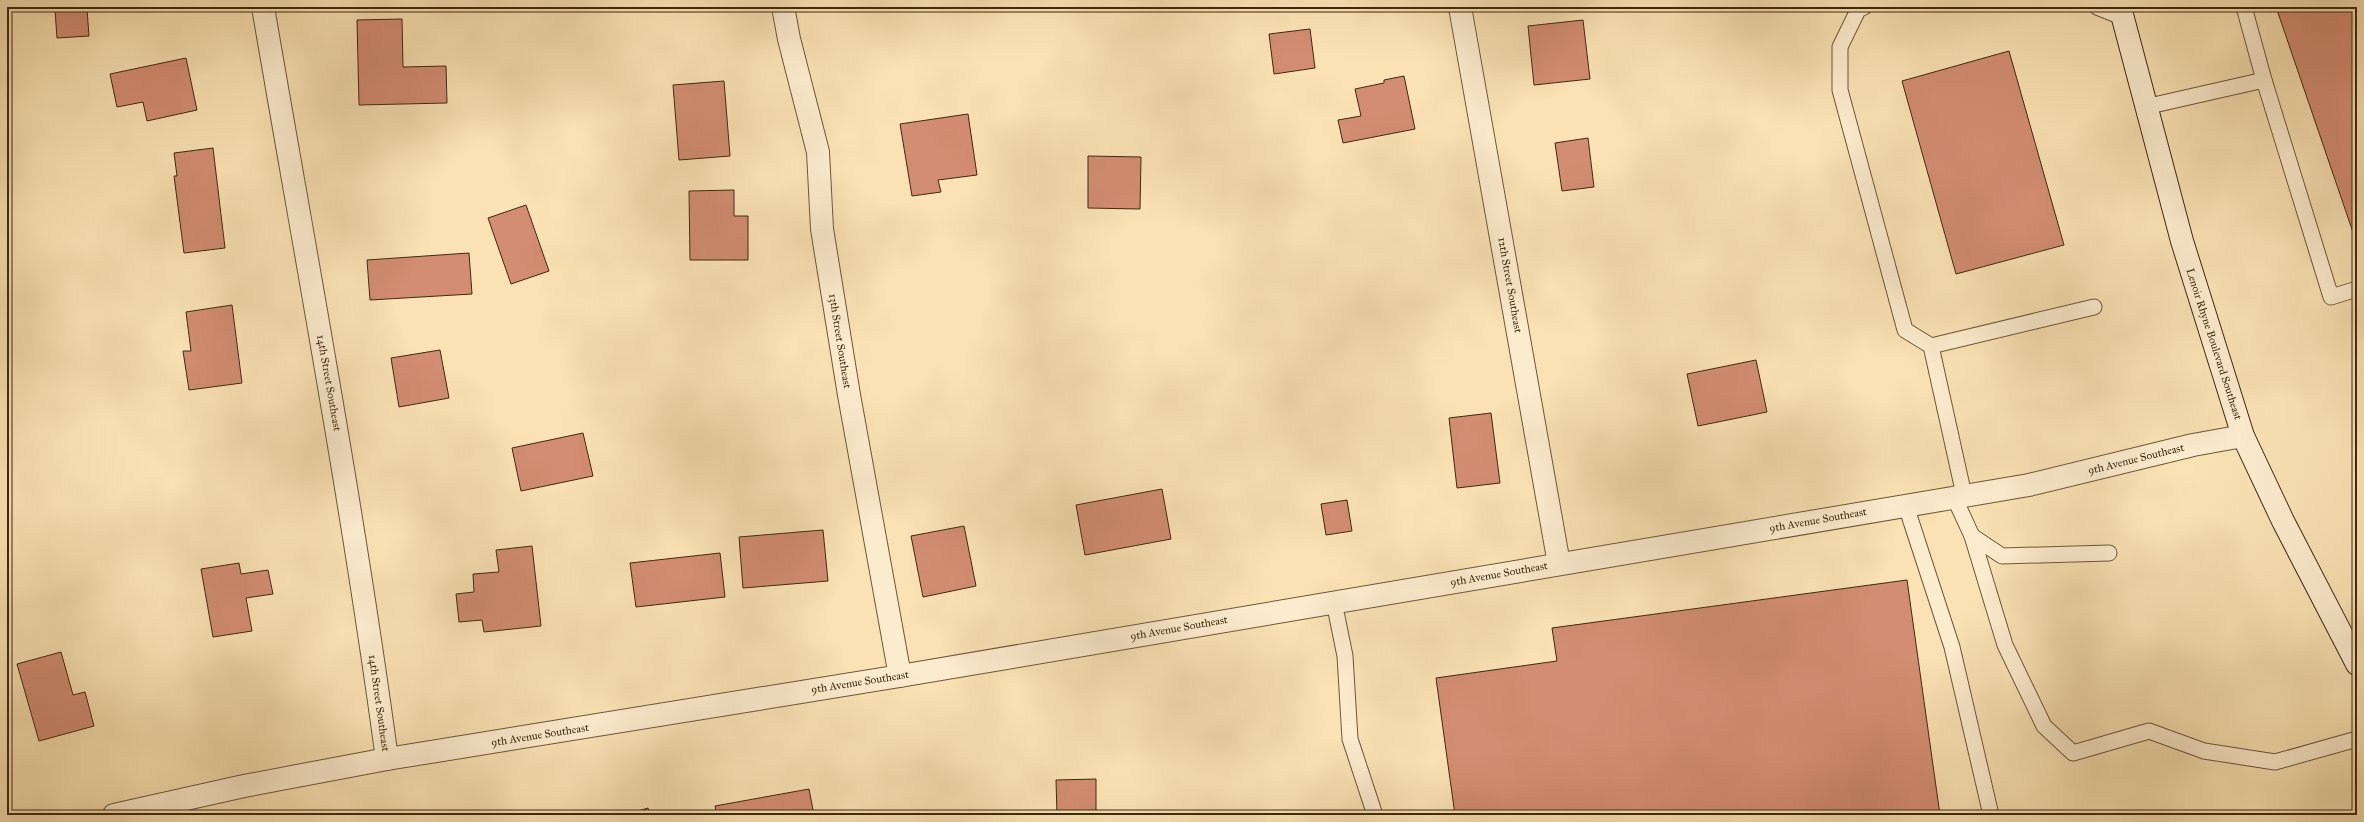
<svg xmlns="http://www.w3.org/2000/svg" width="2364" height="822" font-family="'IM FELL Great Primer',serif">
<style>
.building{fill:#d38d72;stroke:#3d2910}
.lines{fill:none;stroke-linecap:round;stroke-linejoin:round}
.service-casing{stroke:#6c5739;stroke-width:17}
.minor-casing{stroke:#6c5739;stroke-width:24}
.secondary-casing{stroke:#3d2910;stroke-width:24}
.service{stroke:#fcecce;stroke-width:15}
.minor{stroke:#fcecce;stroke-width:22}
.secondary{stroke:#fcecce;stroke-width:22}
.labels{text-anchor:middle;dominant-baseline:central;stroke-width:4;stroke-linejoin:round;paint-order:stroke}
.street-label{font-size:11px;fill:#3d2910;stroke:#fcecce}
</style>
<rect width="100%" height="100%" fill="#fae2b4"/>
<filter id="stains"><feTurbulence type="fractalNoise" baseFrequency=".005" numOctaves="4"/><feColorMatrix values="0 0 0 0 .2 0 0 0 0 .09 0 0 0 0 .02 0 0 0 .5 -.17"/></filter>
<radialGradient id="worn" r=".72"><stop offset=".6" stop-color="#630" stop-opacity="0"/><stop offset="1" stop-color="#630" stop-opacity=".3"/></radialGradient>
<g class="building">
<polygon points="2276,7 2357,7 2357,244"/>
<polygon points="87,9 89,36 57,38 55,10"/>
<polygon points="402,19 403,67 446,66 447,103 359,105 357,20"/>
<polygon points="1583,20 1590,79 1534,85 1528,26"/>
<polygon points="1310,29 1315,68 1274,74 1269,34"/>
<polygon points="2009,51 2064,245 1956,274 1902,81"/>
<polygon points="186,58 197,110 147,121 143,102 117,107 110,74"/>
<polygon points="1404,76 1415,129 1343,143 1338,120 1361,116 1355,89 1384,83 1384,80"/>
<polygon points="724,81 730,156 679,160 673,85"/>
<polygon points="968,114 977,175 938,180 941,192 912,196 900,124"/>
<polygon points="1588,138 1594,187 1562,191 1555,143"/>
<polygon points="213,148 225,248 184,253 174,176 177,176 174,153"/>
<polygon points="1088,156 1141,157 1140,209 1088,208"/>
<polygon points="734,190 734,216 748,216 748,260 690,260 689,191"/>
<polygon points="526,205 549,271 511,284 488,218"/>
<polygon points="469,253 472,294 370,300 367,260"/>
<polygon points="232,305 242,383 189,390 183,351 191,351 186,312"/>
<polygon points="440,350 449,398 399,407 391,358"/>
<polygon points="1756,360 1767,412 1698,426 1687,374"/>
<polygon points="1491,413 1500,483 1457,488 1449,418"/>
<polygon points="583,433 593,476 521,491 512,448"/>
<polygon points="1162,489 1171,539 1085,555 1076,505"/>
<polygon points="1347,500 1352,531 1326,535 1321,504"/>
<polygon points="964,526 976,586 923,597 911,536"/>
<polygon points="823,530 828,581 743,588 739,537"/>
<polygon points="532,546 541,626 484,632 482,620 459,622 456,594 474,592 473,574 499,572 496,550"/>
<polygon points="720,553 725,597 636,607 630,563"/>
<polygon points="239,563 241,574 268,570 273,594 246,598 252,631 213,637 201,569"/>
<polygon points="1907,580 1940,815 1455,815 1436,678 1557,661 1552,628"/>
<polygon points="61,652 73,695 85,692 94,726 39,741 17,664"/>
<polygon points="1096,779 1096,815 1057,815 1056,780"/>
<polygon points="809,789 814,815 717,815 715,806"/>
<polygon points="648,808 650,815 625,815"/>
</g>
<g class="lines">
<g class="service-casing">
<g id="service">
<polyline points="1864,7 1858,10 1840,47 1840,90 1905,330 1931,346"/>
<polyline points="2097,7 2122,17"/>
<polyline points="2244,7 2264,80"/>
<polyline points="2145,107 2264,80 2331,297 2357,289"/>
<polyline points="1964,495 1931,346 2094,307"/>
<polyline points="1954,497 1972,536 2002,556 2109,553"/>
<polyline points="1906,506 1952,647 1991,815"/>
<polyline points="1972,536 2005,645 2044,726 2073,753 2149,731 2204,751 2275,762 2357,739"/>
<polyline points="1334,602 1345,656 1350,739 1375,815"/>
</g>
</g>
<g class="minor-casing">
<g id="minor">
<path d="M263,7C306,258 353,507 387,759"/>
<polyline points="783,7 789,39 818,152 822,229 849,395 900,676"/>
<polyline points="1460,7 1559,564"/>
<polyline points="114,815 244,786 387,759 900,676 2029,485 2193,445 2243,436"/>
</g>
</g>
<g class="secondary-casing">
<polyline id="secondary" points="2120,7 2182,241 2243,436 2283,521 2357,664"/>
</g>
<use href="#service" class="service"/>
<use href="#minor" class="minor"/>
<use href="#secondary" class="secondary"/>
</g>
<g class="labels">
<g class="street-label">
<text transform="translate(1510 285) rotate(80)">12th Street Southeast</text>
<text transform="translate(840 341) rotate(81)">13th Street Southeast</text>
<text transform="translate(2214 344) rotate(72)">Lenoir Rhyne Boulevard Southeast</text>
<text transform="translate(329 383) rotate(80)">14th Street Southeast</text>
<text transform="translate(2136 459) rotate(-14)">9th Avenue Southeast</text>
<text transform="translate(1818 520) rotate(-10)">9th Avenue Southeast</text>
<text transform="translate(1499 574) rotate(-10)">9th Avenue Southeast</text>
<text transform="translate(1179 628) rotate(-10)">9th Avenue Southeast</text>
<text transform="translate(860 682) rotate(-9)">9th Avenue Southeast</text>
<text transform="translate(379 703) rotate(82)">14th Street Southeast</text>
<text transform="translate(540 735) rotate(-9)">9th Avenue Southeast</text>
</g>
</g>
<rect width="2364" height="822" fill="none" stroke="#fae2b4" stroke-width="24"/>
<rect x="8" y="8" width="2348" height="806" fill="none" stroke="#3d2910" stroke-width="2"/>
<rect x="12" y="12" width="2340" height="798" fill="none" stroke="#3d2910"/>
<rect width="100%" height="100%" filter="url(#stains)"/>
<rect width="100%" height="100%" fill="url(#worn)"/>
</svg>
